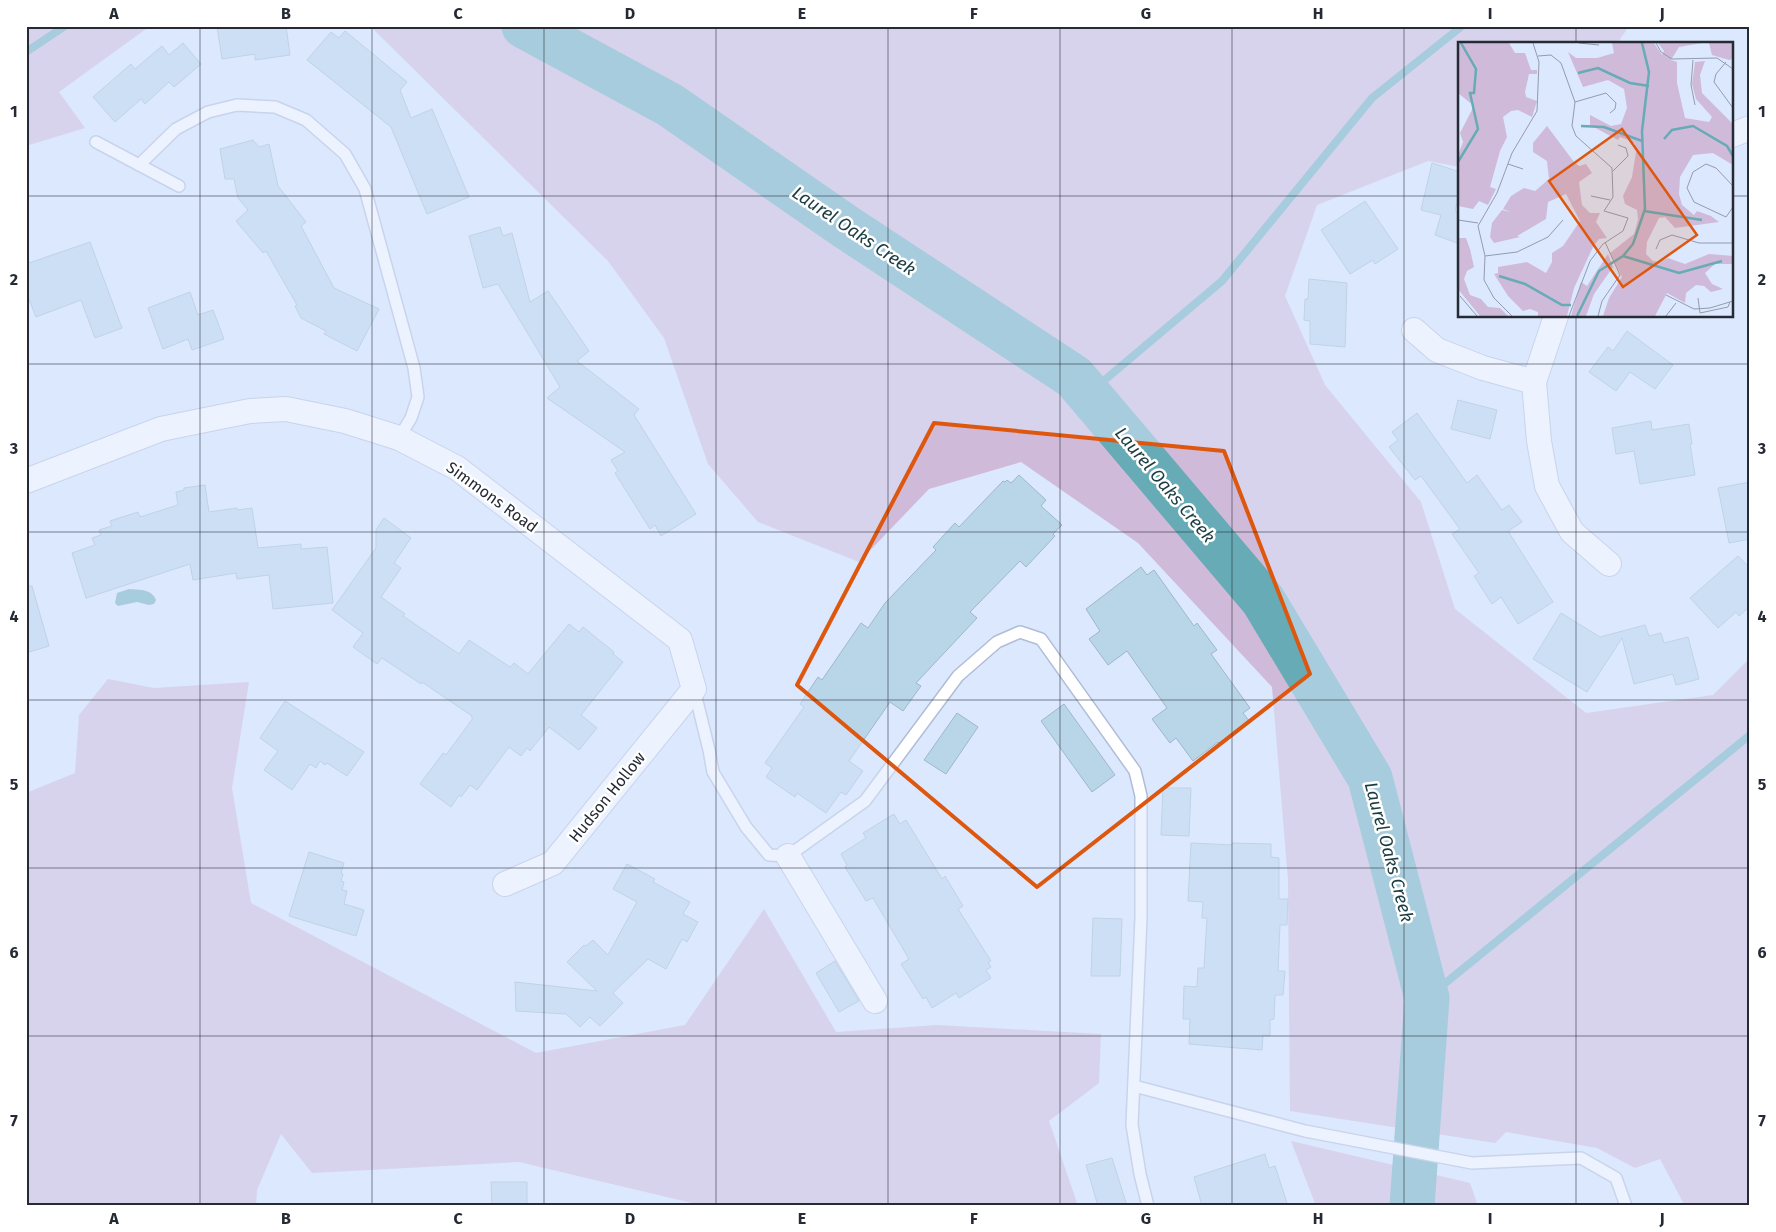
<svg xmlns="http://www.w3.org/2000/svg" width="1776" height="1232" font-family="'Fira Sans',sans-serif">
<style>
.green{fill:#d0bad9}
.water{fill:#66abb5}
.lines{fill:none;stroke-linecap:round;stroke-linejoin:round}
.stream{stroke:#66abb5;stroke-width:8}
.river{stroke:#66abb5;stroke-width:45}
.building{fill:#b9d6e8;stroke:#9cb8ca}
.lane-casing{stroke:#afbdd7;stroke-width:14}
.street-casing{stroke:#afbdd7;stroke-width:26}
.lane{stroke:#fff;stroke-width:11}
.street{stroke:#fff;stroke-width:24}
.marked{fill:none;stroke:#de570e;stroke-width:4;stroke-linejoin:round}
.grid{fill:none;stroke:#252a34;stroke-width:1;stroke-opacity:0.55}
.labels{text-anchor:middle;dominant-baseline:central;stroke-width:5;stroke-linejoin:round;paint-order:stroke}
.street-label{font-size:16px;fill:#252a34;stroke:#fff}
.water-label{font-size:18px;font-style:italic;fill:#1b3d42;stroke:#fff}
.inset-river{fill:none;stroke:#66abb5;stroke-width:2.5}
.inset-road{fill:none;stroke:#939cad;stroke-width:1}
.view{fill:#de570e;fill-opacity:0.15;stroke:#de570e;stroke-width:2.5}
.inset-edge{fill:none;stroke:#252a34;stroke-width:2.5}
.neatline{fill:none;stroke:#252a34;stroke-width:2}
.grid-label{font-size:16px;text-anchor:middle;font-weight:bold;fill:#252a34}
</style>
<rect width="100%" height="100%" fill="#dce8fe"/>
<g class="green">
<polygon points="26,26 150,26 59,92 85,128 26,146"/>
<polygon points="370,26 1629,26 1617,44 1460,44 1460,167 1428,161 1317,205 1285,296 1325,385 1421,502 1455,609 1586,713 1713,695 1750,658 1750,1206 1685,1206 1660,1159 1635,1168 1597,1148 1506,1132 1495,1143 1290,1111 1288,880 1272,687 1138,543 1021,462 929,489 859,562 758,522 708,464 664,338 608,261"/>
<polygon points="108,679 154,688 249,682 232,788 251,903 536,1053 685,1025 764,909 836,1032 937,1025 1101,1034 1099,1083 1049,1121 1078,1206 695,1206 692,1203 519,1162 312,1173 281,1134 257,1190 256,1206 26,1206 26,793 75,773 79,715"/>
<polygon points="1291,1141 1470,1183 1478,1206 1316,1206"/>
</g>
<path class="water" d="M129,589C140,590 152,589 156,600L154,604L149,605L137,602L118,606L115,603L117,593Z"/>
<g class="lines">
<g class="stream">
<polyline points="26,52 65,26"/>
<polyline points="1088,394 1222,281 1372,98 1462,26"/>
<polyline points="1427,998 1750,735"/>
</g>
<polyline class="river" points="524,26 670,105 846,227 1074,377 1263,600 1370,778 1427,998 1412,1206"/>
</g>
<g class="building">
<polygon points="217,26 286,26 290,55 255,60 255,54 222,59"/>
<polygon points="345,31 407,82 400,90 411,118 432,109 469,197 427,214 391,127 307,60 331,32 339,38"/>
<polygon points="183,43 201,64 174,87 169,82 145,104 141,99 115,122 93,97 131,64 135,69 162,46 169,55"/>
<polygon points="253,140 259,147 269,144 278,186 306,222 301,226 334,288 379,309 357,351 324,334 326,331 301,318 295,306 297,305 266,251 263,253 236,221 248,210 238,198 234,179 225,179 220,149"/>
<polygon points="1432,163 1460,172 1460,190 1455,211 1460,213 1460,244 1435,235 1441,215 1421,210"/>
<polygon points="1365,201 1398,249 1375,264 1373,260 1350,274 1321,230"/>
<polygon points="500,227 503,236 512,233 530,302 548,291 589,351 577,361 639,409 634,415 696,514 661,536 655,525 650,529 615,473 618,471 611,460 625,452 547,398 560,387 498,284 483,288 469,236"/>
<polygon points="90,242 122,328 95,338 81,300 36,317 26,292 26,264"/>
<polygon points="1309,279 1347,283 1345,347 1310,344 1310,321 1304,320 1305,299 1308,299"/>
<polygon points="190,292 198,315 213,310 224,339 192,350 188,339 163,349 148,308"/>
<polygon points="1627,331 1673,365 1655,389 1630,372 1616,391 1589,372 1608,347 1613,351"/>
<polygon points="1458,400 1497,410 1490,439 1451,429"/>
<polygon points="1417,413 1467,483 1477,475 1502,510 1509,505 1522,522 1508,531 1553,602 1518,624 1501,597 1492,604 1474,576 1479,573 1452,534 1460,529 1421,476 1415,480 1389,447 1398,440 1392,432"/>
<polygon points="1651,421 1652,430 1689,424 1692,444 1690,444 1695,475 1640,484 1634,451 1616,454 1612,428"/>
<polygon points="1019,475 1046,500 1041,506 1062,525 1053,534 1055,536 1026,567 1020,561 970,612 977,618 916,683 921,686 903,711 890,702 849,761 863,771 846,795 841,792 826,813 797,793 795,797 766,777 772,768 765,763 804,707 800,704 818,677 822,680 861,623 868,628 885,603 936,550 933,547 955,523 959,527 1003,481 1005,482 1007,480 1011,483"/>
<polygon points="1750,482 1750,539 1729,543 1718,488"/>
<polygon points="205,485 209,512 237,508 237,510 252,508 258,548 301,544 301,549 327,547 333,603 273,609 269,575 237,579 236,573 193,580 190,564 86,598 72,553 95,545 92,538 101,535 99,530 112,526 110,521 138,512 140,517 178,505 176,492 184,490 184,488"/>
<polygon points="384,518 411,538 394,563 401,568 381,597 405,614 403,616 459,654 469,640 510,667 514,663 528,674 569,624 579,632 583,627 614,652 613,654 623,662 581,715 597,728 579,750 549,727 530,751 527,748 521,756 509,747 477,790 470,785 461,797 459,795 451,807 420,784 443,753 446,755 473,718 471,717 472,716 422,682 421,684 382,658 377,664 353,647 363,633 332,610 376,548 376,530"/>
<polygon points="1738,556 1750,568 1750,606 1739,616 1736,612 1718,628 1690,598"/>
<polygon points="1141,567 1147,575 1154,570 1194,626 1197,623 1217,650 1211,654 1250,708 1243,713 1250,722 1220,744 1218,742 1193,761 1176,738 1170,743 1152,719 1167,708 1127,651 1108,665 1089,639 1100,631 1086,609"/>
<polygon points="26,586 32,586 49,646 26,653"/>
<polygon points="1561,613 1600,637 1645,625 1649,636 1661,633 1664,643 1688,637 1699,679 1676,685 1673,674 1634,684 1622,638 1587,692 1533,659"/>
<polygon points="285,701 364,752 347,776 327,763 325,765 320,761 316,768 310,764 292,790 264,770 278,751 260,738"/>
<polygon points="1064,704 1115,775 1092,792 1041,721"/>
<polygon points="957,713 978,727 946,774 924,760"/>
<polygon points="1163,788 1191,788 1189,836 1161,835"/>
<polygon points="894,814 900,824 906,820 942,879 945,876 963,906 958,909 991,961 988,962 991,967 986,970 991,978 959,998 956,993 932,1008 926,997 923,999 901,964 909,959 873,898 866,901 845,867 847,865 841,854 866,838 863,833"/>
<polygon points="1191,843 1232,845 1232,843 1271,844 1271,857 1279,858 1279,899 1288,899 1287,925 1280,925 1278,971 1285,971 1283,995 1275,995 1274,1019 1270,1020 1270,1036 1263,1035 1262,1050 1189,1044 1190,1019 1183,1019 1184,986 1197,987 1198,968 1204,968 1207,918 1202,918 1203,902 1188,901"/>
<polygon points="309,852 344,863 341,873 343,874 341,881 344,882 342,890 347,891 344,904 364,910 356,936 289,916"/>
<polygon points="627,864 655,879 653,882 690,902 683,914 698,922 687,942 682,939 666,969 648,959 613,993 623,1003 600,1026 590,1017 580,1027 566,1014 516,1011 515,982 597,991 567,962 584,945 586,946 593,940 608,955 637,902 613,889"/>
<polygon points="1093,918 1122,919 1120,976 1091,976"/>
<polygon points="835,961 859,1001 839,1012 816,973"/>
<polygon points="1265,1154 1269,1168 1275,1166 1288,1206 1202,1206 1194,1177"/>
<polygon points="1112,1158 1127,1206 1098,1206 1086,1165"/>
<polygon points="491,1182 527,1182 527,1206 492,1206"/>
</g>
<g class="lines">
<g class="lane-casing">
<g id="lane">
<polyline points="96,142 179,186"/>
<polyline points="139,165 176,129 208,112 237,105 275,107 306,120 345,154 365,189 414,368 418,397 411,418 399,438"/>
<polyline points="694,689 709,750 713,772 746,827 769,855 788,856 865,801 958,676 997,642 1020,632 1041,639 1135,771 1141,796 1141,918 1132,1125 1140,1174 1148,1206"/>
<polyline points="1134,1086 1305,1131 1472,1163 1581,1158 1616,1178 1626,1206"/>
</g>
</g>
<g class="street-casing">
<g id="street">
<polyline points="1732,135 1750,128"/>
<polyline points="1556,316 1534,382 1539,441 1547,486 1572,532 1609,564"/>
<polyline points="1414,330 1437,350 1483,368 1534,382"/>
<polyline points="26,481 161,429 210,419 250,411 286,409 345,421 399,438 457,468 680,640 694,689 553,863 505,884"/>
<polyline points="788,856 875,1001"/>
</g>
</g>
<use href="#lane" class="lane"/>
<use href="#street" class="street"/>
</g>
<path d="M0 0H1776V1232H0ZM934,423L1224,451L1310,674L1037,887L797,685Z" fill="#dce8fe" fill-opacity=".55" fill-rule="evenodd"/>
<path class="marked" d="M934,423L1224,451L1310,674L1037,887L797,685Z"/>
<path class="grid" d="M200,26V1206M372,26V1206M544,26V1206M716,26V1206M888,26V1206M1060,26V1206M1232,26V1206M1404,26V1206M1576,26V44M26,196H1460M1732,196H1750M1576,316V1206M26,364H1750M26,532H1750M26,700H1750M26,868H1750M26,1036H1750"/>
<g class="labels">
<g class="street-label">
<text transform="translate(492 497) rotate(36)">Simmons Road</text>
<text transform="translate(607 797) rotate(-51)">Hudson Hollow</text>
</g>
<g class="water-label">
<text transform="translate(854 231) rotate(34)">Laurel Oaks Creek</text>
<text transform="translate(1165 485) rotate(50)">Laurel Oaks Creek</text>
<text transform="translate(1389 852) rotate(75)">Laurel Oaks Creek</text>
</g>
</g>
<g transform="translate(1458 42)">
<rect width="275" height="275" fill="#dce8fe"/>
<path d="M0,1H51L57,11H67L73,28H79V32H71L67,50L68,55L79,59L74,75L60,68L53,69L45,75L49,95L42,109L32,145L38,147L30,163L21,159L15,167L0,164V113L5,100L2,91L16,64L0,51ZM154,1H196L204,13L206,9L200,1H244L221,5L213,18L219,20V41L227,76L251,80L254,75L238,57L234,42L237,20L247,19L242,33L244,51L275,82V123L255,111L235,113L222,135L221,152L224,163L236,173L239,169L253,174L261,180L217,186L207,175L201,176L189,200L188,212L195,219L202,220L210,216L227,222L251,212L275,214V222H257L247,231L254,242L265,247L253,250L246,244L238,243L228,251L227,261L209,251L197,274H145L151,256L164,235L152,211L176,192L180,178L179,168L167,162L165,154L174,135L178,110L177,102L171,98L162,95L160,98L132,83V73L153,84L163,82L169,66L166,47L150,38L125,45L110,10L118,16H139L156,11ZM251,1H275V17L271,18L254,13ZM89,84L116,120L121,124L128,122L134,131L121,140L124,163L132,171H142L138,180L149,196L141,197L135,205L116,246L109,274H80V270L72,267L65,269L50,254L36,232L40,231V225L69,220L88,231L94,220V211L105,204L122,179L108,152L90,160L88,177L59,194L62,195L36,201L32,195L34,181L44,168L53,170L45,167L53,154L66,146L77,149L91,137L89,119L75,110V101ZM0,196H8L12,207L16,225L9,229L6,237L12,253L23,257L30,265L42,266L50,274H22L0,247ZM150,212L155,225L136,252L128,274H113L123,240L129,244Z" fill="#d0bad9"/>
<path class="inset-river" d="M120,31L140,26L172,41L191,44M123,84L146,85L184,99M206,97L214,88L235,84L269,104L275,114M0,120L20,87L12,51H16L18,27L3,1M186,169L244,178M165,214L221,231L264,219M41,234L67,242L104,263H113M119,274L141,229L165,214L175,202L187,167L184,89L191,30L184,1"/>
<path class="inset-road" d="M121,1L141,3M198,1L203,10L214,17L259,16L275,27M80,14L93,13L103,21L117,60L114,84L118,94L154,126L155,155L146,169L170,176L165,189L145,202L132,219L111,274M235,18L233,43L237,63M268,20L258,32L256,40L275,66M117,60L148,51L158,61L157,67L152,71M50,122L65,127M155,129L170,114L168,106L160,103M275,144L258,126L248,122L235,130L229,146L236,160L268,175L275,165M133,154L152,158M0,178L20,181M198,207L202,198L214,193L241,201H275M27,214L59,210L90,195L105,178M208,253L236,267L252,266L275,259M2,254L19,274M240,256L242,271L270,265L272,260M54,274L36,256L26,238L27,214L20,184L39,151L54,111L79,69L81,20L75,1M140,274L144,259L162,233L147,200M208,274L218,261"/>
<path class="view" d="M164,87L239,193L165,245L91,139Z"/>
<rect width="275" height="275" class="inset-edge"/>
</g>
<rect width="1776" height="1232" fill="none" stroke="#ffffff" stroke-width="55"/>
<rect x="28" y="28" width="1720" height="1176" class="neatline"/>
<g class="grid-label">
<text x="114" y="19">A</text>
<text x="286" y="19">B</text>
<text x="458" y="19">C</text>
<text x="630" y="19">D</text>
<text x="802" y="19">E</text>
<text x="974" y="19">F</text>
<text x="1146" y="19">G</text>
<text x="1318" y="19">H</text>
<text x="1490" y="19">I</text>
<text x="1662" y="19">J</text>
<text x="14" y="117">1</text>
<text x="1762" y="117">1</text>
<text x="14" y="285">2</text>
<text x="1762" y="285">2</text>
<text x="14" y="454">3</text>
<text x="1762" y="454">3</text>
<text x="14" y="622">4</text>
<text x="1762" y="622">4</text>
<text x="14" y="790">5</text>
<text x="1762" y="790">5</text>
<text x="14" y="958">6</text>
<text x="1762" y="958">6</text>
<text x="14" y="1126">7</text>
<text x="1762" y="1126">7</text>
<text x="114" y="1224">A</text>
<text x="286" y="1224">B</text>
<text x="458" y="1224">C</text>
<text x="630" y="1224">D</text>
<text x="802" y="1224">E</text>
<text x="974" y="1224">F</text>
<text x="1146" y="1224">G</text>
<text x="1318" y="1224">H</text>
<text x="1490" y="1224">I</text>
<text x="1662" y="1224">J</text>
</g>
</svg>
